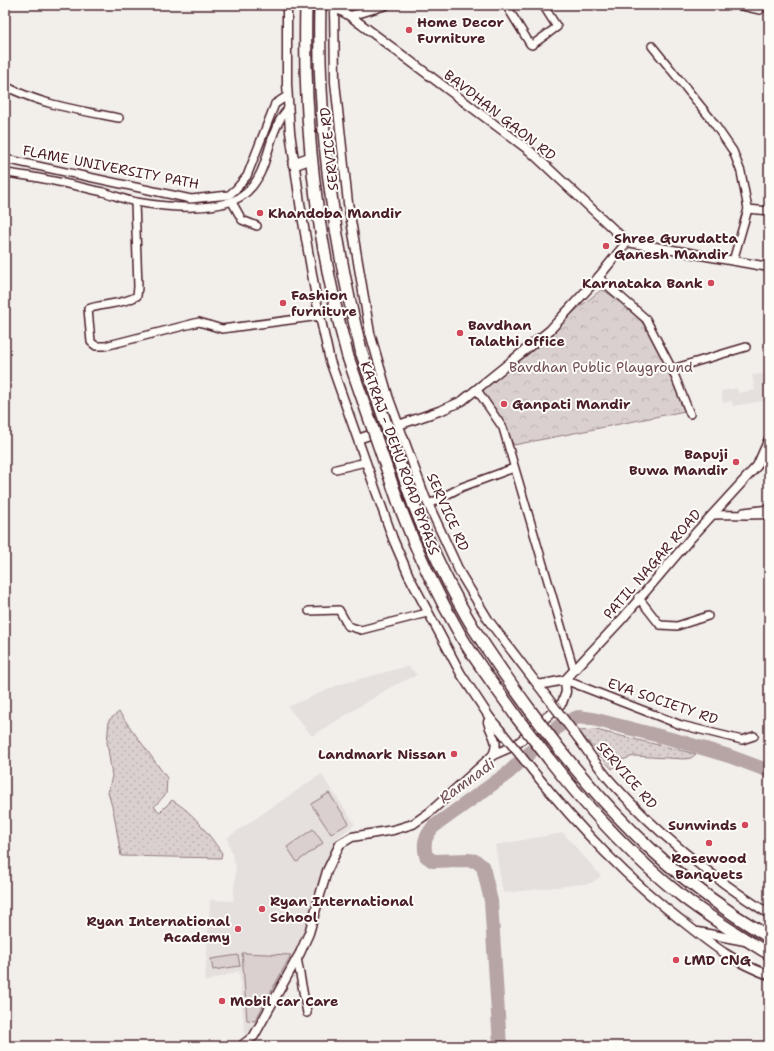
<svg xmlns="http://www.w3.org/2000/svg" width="774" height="1051" font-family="'Shantell Sans',sans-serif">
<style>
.built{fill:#e5dfdd}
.industrial{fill:url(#industrial-grid)}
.grass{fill:url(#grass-dots);stroke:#92787d}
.park{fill:url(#park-crowns);stroke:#92787d}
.pitch{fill:#d9d0cf;stroke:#92787d}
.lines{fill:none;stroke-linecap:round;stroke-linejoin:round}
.river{stroke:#b7a5a6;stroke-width:14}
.minor-casing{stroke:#4a1f2b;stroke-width:10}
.tertiary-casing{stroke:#4a1f2b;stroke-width:11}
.trunk-casing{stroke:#4a1f2b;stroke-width:14}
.minor{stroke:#fdfcf7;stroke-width:7}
.tertiary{stroke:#fdfcf7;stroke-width:8}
.trunk{stroke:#fdfcf7;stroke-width:11}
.tertiary-bridge-casing{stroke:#4a1f2b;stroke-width:11;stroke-linecap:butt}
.trunk-bridge-casing{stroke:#4a1f2b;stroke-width:14;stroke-linecap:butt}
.tertiary-bridge{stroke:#fdfcf7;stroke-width:8}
.trunk-bridge{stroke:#fdfcf7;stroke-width:11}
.poi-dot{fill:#d1495b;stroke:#fdfcf7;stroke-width:1.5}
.labels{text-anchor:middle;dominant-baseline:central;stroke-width:4;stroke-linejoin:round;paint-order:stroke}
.poi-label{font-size:14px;font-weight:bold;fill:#4a1f2b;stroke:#fdfcf7;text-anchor:start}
.street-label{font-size:14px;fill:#4a1f2b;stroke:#fdfcf7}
.park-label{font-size:14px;fill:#6e4b54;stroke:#fdfcf7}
.water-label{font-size:15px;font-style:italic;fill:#704e56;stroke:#fdfcf7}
</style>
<defs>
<pattern id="industrial-grid" width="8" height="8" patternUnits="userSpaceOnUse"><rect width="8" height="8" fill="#e5dfdd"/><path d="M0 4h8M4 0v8" fill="none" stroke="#c6bfbe"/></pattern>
<pattern id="grass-dots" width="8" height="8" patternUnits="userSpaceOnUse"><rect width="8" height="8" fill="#d9d0cf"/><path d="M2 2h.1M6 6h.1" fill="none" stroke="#bcb2b2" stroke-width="1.8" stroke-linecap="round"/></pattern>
<pattern id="park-crowns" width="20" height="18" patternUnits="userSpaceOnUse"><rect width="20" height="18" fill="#d9d0cf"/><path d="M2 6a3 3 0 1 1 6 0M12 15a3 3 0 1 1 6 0" fill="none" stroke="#bcb2b2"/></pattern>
</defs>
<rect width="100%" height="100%" fill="#f2efeb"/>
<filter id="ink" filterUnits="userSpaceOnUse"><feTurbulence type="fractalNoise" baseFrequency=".025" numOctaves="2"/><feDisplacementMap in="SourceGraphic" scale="8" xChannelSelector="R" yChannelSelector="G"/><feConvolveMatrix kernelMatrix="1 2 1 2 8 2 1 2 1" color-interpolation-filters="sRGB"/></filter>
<g filter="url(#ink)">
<g class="built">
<polygon points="767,373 769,376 769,400 733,406 732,401 723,403 721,391 737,388 738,393 755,390 752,375"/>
<polygon points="408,666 417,675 391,687 312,736 288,707 338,685"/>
<polygon points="321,774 355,824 337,838 333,846 306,935 252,1035 245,1038 239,971 205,982 210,900 233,901 236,867 227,838"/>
<polygon points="563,833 601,876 592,883 503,893 495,845"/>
</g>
<polygon class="industrial" points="769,1040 769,1046 731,1046"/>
<g class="grass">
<path d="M119,712L167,778L166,794L154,807L160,812L172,800C194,813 207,832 222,853L221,858L121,856L114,814L108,792L112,776L107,742L109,720Z"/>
<polygon points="596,730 696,754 691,758 684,759 634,756 622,760 612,769 578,731"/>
</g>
<polygon class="park" points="602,289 631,309 653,336 690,410 514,445 477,390"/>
<g class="pitch">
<polygon points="329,793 349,823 331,834 311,804"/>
<polygon points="313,829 323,843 297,862 287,847"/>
<polygon points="242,953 291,955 255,1021 247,1020"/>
<polygon points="238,955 240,966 213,970 211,959"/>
</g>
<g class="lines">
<path class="river" d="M500,1046L491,901L483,867L476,861L468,860L433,861L426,856C423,843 425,837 433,827L508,773L560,725L578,717L593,719L675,740L729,756L769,771"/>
<g class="minor-casing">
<g id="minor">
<polyline points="506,5 530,44 532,45 557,27 543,5"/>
<polyline points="738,5 760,10"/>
<polyline points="652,46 711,119 733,151 741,172 748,209 733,261"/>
<path d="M5,86C42,105 78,110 119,118"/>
<polyline points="275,104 287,96"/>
<polyline points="5,159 191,199 229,195 236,189 247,176 275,104"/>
<path d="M5,173C37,176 72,185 103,192C114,195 125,200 136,202C165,207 224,214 247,192C271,170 266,132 288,109"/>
<path d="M135,202L138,287L137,296C122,305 104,303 88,309L91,342L96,346H105L199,322L222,329L320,316"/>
<polyline points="232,202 242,220 257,226"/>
<polyline points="748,209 769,211"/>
<polyline points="598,277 646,319 672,369 690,414"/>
<polyline points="672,369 746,347"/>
<polyline points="477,390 503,428 574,670"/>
<polyline points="336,469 366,462"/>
<polyline points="429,504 462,487 514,468"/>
<polyline points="744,512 769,509"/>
<path d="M712,515C732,514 750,516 769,514"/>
<polyline points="638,597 660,625 677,626 708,616"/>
<polyline points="309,611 339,610 348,626 361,630 427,613"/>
<polyline points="565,680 681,725 742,740 754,736"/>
<polyline points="297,958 307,1013"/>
</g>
</g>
<g class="tertiary-casing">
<g id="tertiary">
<polyline points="287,5 287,84 290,132 301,210 317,303 330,361 393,539 409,576 461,674 490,718 500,730"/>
<polyline points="331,5 350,16 386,5"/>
<polyline points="334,5 335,82 348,203 370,333 389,399 425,497 460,573 489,621 544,693"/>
<polyline points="350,16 530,151 627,242 769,267"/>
<polyline points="358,439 442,410 462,401 550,330 597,279 627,242"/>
<polyline points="538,685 565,680 623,618 691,538 757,466 769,439"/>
<path d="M578,738C589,753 600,770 613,784C659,835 711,877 769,914"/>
<polyline points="493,755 516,745 562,703 566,692 565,680"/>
<path d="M533,771C580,829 627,879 687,925C716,948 734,962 769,975"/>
<polyline points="698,932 745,941"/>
<path d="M241,1046L254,1036L300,953L309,933L327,871L340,844L352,837L393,830L413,824L430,812L493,755C500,740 491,735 488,722L490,718"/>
</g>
</g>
<g class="trunk-casing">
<g id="trunk">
<path d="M306,5C303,124 317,243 348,357"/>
<path d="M320,5C317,123 333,239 362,354"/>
<polyline points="294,164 311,158"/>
<path d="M413,503C430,546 450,589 474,629C492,657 511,684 530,710"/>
<path d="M400,507C417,552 437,595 461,636C478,665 499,691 518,719"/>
<path d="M561,751C623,828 683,886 769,937"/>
<path d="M549,759C589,810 632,857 683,897C710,918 740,936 769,954"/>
</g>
</g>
<use href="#minor" class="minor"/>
<use href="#tertiary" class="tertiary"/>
<use href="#trunk" class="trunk"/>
<g class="tertiary-bridge-casing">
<g id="tertiary-bridge">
<polyline points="544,693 578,738"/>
<polyline points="500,730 533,771"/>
</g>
</g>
<g class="trunk-bridge-casing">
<g id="trunk-bridge">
<polyline points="362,354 413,503"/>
<polyline points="348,357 400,507"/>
<polyline points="530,710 561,751"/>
<polyline points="518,719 549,759"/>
</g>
</g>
<use href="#tertiary-bridge" class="tertiary-bridge"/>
<use href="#trunk-bridge" class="trunk-bridge"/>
</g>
</g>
<g class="poi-dot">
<circle cx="409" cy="30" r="4"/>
<circle cx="260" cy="213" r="4"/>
<circle cx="606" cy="246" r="4"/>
<circle cx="711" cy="283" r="4"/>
<circle cx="283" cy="303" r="4"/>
<circle cx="460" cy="333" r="4"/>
<circle cx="504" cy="404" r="4"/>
<circle cx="736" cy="462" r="4"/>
<circle cx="454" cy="754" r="4"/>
<circle cx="745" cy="825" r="4"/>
<circle cx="709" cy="843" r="4"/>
<circle cx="262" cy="909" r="4"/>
<circle cx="238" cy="929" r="4"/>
<circle cx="676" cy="960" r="4"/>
<circle cx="222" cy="1001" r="4"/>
</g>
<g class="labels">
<g class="poi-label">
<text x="417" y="22">Home Decor<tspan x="417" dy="16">Furniture</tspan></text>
<text x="268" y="213">Khandoba Mandir</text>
<text x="614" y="238">Shree Gurudatta<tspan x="614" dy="16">Ganesh Mandir</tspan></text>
<text x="703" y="283" text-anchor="end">Karnataka Bank</text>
<text x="291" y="295">Fashion<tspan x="291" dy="16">furniture</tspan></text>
<text x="468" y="325">Bavdhan<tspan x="468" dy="16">Talathi office</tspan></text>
<text x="512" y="404">Ganpati Mandir</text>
<text x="728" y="454" text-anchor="end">Bapuji<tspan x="728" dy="16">Buwa Mandir</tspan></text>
<text x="446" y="754" text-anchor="end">Landmark Nissan</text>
<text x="737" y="825" text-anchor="end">Sunwinds</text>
<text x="709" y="858" text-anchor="middle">Rosewood<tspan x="709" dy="16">Banquets</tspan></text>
<text x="270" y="901">Ryan International<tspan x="270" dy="16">School</tspan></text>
<text x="230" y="921" text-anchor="end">Ryan International<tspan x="230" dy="16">Academy</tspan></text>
<text x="684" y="960">LMD CNG</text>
<text x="230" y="1001">Mobil car Care</text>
</g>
<g class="street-label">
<text transform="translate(500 115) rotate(38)">BAVDHAN GAON RD</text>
<text transform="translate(329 149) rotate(-96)">SERVICE RD</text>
<text transform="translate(111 167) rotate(11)">FLAME UNIVERSITY PATH</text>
<text transform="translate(400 458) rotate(70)">KATRAJ - DEHU ROAD BYPASS</text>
<text transform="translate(448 512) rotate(66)">SERVICE RD</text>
<text transform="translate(652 564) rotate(-49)">PATIL NAGAR ROAD</text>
<text transform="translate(663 701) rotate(19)">EVA SOCIETY RD</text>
<text transform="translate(627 775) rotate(49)">SERVICE RD</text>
</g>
<g class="park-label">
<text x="601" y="367">Bavdhan Public Playground</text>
</g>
<g class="water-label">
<text transform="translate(467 781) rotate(-36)">Ramnadi</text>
</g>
</g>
<rect width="774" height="1051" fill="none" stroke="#fdfcf7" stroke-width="20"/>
<rect x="10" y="10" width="754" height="1031" fill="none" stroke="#4a1f2b" stroke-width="1.5" filter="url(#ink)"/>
</svg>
